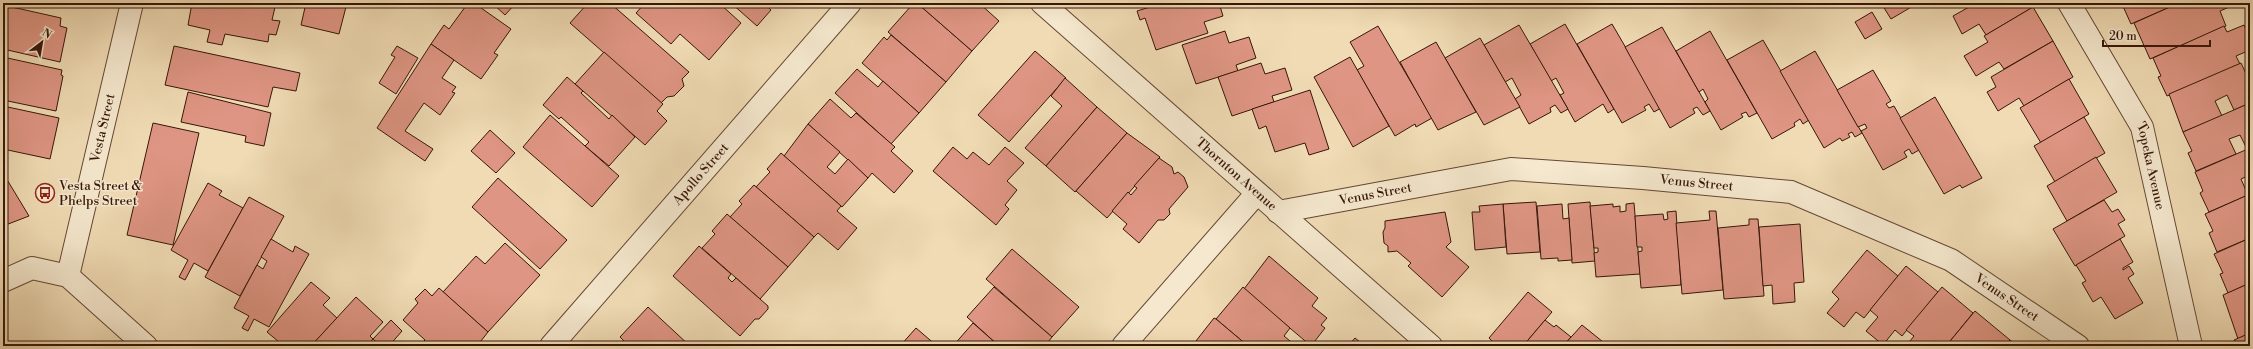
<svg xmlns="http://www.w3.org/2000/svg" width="2253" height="349" font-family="'Libre Bodoni',serif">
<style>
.building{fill:#de9583;stroke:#371609}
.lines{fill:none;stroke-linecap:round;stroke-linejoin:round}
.street-casing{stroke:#654734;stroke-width:24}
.street{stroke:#f5e8ce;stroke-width:22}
.labels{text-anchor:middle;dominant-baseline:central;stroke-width:3;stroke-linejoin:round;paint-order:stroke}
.street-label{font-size:13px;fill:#371609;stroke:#f5e8ce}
.poi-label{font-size:13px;fill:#371609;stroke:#f5e8ce;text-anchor:start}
</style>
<rect width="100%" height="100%" fill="#f0dbb4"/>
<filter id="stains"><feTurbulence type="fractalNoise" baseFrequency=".005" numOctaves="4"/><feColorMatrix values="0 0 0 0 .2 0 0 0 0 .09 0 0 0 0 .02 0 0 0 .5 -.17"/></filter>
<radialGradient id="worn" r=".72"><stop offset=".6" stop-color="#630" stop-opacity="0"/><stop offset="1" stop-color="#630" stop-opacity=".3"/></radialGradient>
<g class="building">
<polygon points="192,3 276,3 272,20 280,21 276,35 269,34 268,42 225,34 222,45 207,42 210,30 188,25"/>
<polygon points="306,3 347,3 339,34 301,25"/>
<polygon points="468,3 474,3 511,29 494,53 498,55 481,79 431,44 444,25 449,29"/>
<polygon points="492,3 516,3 505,15"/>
<polygon points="588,3 610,3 689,72 682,79 684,86 674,96 667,97 661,103 570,23"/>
<polygon points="645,3 719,3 741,23 709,60 680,34 671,44 636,13"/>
<polygon points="731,3 774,3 769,8 771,10 757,26"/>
<polygon points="917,3 972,51 946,82 888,32 911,6 913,7"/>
<polygon points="917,3 979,3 999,21 972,51"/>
<polygon points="1163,3 1219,3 1223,16 1204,22 1208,33 1156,50 1145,18 1140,20 1137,11"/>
<polygon points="1881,3 1911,3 1913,6 1891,19"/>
<polygon points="1967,3 2030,3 2033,7 1986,35 1979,24 1962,34 1953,16 1969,7"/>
<polygon points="2124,3 2179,3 2131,24 2122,4"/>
<polygon points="2179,3 2233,3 2234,5 2220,11 2226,26 2150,59 2134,23"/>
<polygon points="3,5 61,18 60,26 67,28 60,62 3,49"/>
<polygon points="2033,7 2053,41 2004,69 1999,62 1976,76 1964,56 1988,42 1984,36"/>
<polygon points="1872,12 1882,29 1865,39 1855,22"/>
<polygon points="1565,24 1614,109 1608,113 1603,104 1575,122 1560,95 1564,93 1556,78 1551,81 1530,44"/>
<polygon points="1612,24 1661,108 1654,112 1649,104 1644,107 1646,110 1622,123 1577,44"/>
<polygon points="1519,25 1568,109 1561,113 1555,105 1550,108 1551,112 1529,124 1515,99 1521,95 1512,78 1505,82 1484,45"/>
<polygon points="2244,25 2250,38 2250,50 2236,56 2240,64 2167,96 2158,77 2161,76 2153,58 2224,26 2227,32"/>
<polygon points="1378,26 1432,118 1416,127 1415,124 1395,136 1357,70 1364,66 1350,42"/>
<polygon points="1662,27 1710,111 1703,115 1697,107 1693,109 1695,113 1670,128 1625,47"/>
<polygon points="1225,31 1229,43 1249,37 1256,58 1236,65 1238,71 1196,84 1182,45"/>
<polygon points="1710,31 1757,113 1749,117 1746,112 1741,114 1743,117 1721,130 1705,102 1708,99 1703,89 1699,92 1676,51"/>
<polygon points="891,35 946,82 919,113 862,63 884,37 887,40"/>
<polygon points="1480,38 1520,107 1484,125 1445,58"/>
<polygon points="1763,40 1809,120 1803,124 1800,119 1794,123 1795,126 1772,139 1727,60"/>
<polygon points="2053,41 2073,77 2024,106 2019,98 1998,111 1987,92 1996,87 1991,77"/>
<polygon points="1436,42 1476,112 1438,130 1400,62"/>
<polygon points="431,44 454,60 442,78 456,87 452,92 455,93 440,115 424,103 405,131 433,149 425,161 377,128"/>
<polygon points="174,46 300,73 296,91 273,87 268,107 165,85"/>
<polygon points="397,46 418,58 396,94 379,83 395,57 391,55"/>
<polygon points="1035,51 1066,78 1009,142 978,115"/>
<polygon points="1815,51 1862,133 1855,137 1852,132 1848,134 1850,137 1842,141 1840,138 1824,148 1780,71"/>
<polygon points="604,52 663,104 657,111 667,121 645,145 575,84"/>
<polygon points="3,57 62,70 61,75 63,76 56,111 3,100"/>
<polygon points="1350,57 1389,126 1353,147 1314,77"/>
<polygon points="1261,63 1265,74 1285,68 1292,90 1272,96 1274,102 1232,116 1218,77"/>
<polygon points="2241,63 2250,82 2250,103 2234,110 2227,95 2215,101 2222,116 2183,132 2169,94"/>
<polygon points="857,69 878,87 883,81 919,113 891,144 835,93"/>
<polygon points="1873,70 1891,101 1886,104 1889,108 1894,106 1919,150 1912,154 1909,149 1904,152 1907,157 1883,170 1861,131 1867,128 1865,124 1858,127 1837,90"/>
<polygon points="567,77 583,91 581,93 609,119 612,115 635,137 609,166 585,146 589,142 561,117 559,119 543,105"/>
<polygon points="1065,78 1097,107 1046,166 1025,148 1062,106 1051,96"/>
<polygon points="2069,79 2089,114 2041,143 2020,108"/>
<polygon points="1310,90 1329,149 1309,155 1305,143 1275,152 1266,126 1259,129 1252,109"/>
<polygon points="188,92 271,113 264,146 245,142 246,136 181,122"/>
<polygon points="1935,97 1982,178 1962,188 1960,185 1944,194 1900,118"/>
<polygon points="830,99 851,118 856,113 895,147 891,151 913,171 894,193 872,173 868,178 808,124"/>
<polygon points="2250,103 2250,148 2247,149 2240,135 2229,139 2236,154 2196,171 2188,153 2192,151 2183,132"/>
<polygon points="3,106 59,118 50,159 3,149"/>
<polygon points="1097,107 1127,133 1075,192 1046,166"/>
<polygon points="550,115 619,176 592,207 523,147"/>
<polygon points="2084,117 2105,153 2055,182 2034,146"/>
<polygon points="153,123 199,133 173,245 127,235"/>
<polygon points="808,124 840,152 827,167 835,174 848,159 868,178 842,207 784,156"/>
<polygon points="490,130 515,153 496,173 471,151"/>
<polygon points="1127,133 1160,157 1107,218 1076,191"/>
<polygon points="953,147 967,159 973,152 989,165 1005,147 1024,163 1007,181 1017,190 1005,205 1009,209 996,225 933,171"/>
<polygon points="2250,148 2250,175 2241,179 2248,195 2209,212 2200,193 2203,191 2195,172"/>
<polygon points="781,153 841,206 837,211 857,228 838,250 818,233 814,237 756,187 770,172 767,169"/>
<polygon points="2096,157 2117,192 2067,221 2047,186"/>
<polygon points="1159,158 1172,167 1174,174 1178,172 1184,177 1188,187 1169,209 1170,214 1164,220 1158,220 1139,243 1123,229 1127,224 1112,211 1128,192 1131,195 1137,188 1134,186"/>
<polygon points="3,173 29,216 3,226"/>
<polygon points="498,178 567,240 540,269 472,207"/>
<polygon points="208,183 222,191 219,195 243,208 208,271 194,263 185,280 179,277 188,260 171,250"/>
<polygon points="754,185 814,237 788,267 730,217 742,204 739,201"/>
<polygon points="2250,194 2250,238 2217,252 2209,233 2213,231 2205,214"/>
<polygon points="249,197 284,216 240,296 205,277"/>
<polygon points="2104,200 2112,212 2118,209 2125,220 2118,224 2125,236 2075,266 2053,229"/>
<polygon points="1536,202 1540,252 1507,254 1503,204"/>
<polygon points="1590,202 1595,261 1572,263 1568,204"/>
<polygon points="1634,203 1640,274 1596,277 1594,253 1598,252 1598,248 1594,248 1590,206 1613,204 1613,207 1620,206 1620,212 1626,211 1626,204"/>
<polygon points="1503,204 1506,247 1475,250 1472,212 1480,212 1479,206"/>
<polygon points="1562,204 1563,219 1569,218 1572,260 1558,261 1558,258 1541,259 1537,206"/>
<polygon points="1676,211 1681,285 1641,288 1638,252 1642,251 1642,247 1637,247 1635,216 1663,214 1664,220 1668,219 1667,212"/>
<polygon points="1709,211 1716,211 1723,290 1682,294 1676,223 1710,220"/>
<polygon points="1445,212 1451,242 1446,247 1469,267 1442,297 1408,266 1411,263 1397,251 1388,252 1388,246 1384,243 1383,232 1385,228 1385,221"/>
<polygon points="727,214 788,267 760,299 702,248 715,234 712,231"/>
<polygon points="1749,219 1758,219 1764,296 1724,299 1718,228 1749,225"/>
<polygon points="1800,224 1804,282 1794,283 1795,302 1773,304 1772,285 1763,286 1759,227"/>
<polygon points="2250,238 2250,283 2228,293 2220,274 2223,273 2214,254"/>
<polygon points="271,239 293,252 295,246 309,254 269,327 254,319 248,331 242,328 249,316 234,308 257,265 263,269 267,261 261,257"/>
<polygon points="2120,239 2133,262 2123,268 2123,270 2129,266 2134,274 2128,278 2143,303 2115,319 2101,297 2093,302 2082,283 2086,281 2076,265"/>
<polygon points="505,243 540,275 488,332 443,292 476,256 485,264"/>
<polygon points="699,246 731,274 728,278 732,282 736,278 768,306 768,309 759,319 755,319 740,336 673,276"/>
<polygon points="1012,249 1079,307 1052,337 986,279"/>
<polygon points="1867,250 1898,276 1864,318 1856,312 1844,327 1827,313 1839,299 1832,292"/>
<polygon points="1269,256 1318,298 1312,306 1327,318 1321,325 1325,328 1311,346 1244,289"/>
<polygon points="1906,266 1938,292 1902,336 1895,330 1883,345 1866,331 1878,317 1870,310"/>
<polygon points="311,282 330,298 323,305 337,318 311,346 276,346 279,342 267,332"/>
<polygon points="2250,283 2250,333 2238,339 2223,295"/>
<polygon points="994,287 1052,337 1045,346 999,346 967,317"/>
<polygon points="1243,287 1290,328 1284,336 1296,346 1248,346 1216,319"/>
<polygon points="1942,287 1973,313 1946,346 1906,346 1914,336 1906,330"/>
<polygon points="439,288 488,332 477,346 425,346 422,343 425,340 403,320 418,303 415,299 425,289 432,296"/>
<polygon points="1528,292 1552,312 1523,346 1492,346 1489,344 1492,341 1489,338"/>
<polygon points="356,297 383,322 370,336 373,339 367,346 311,346"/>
<polygon points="648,307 690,346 629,346 620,337"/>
<polygon points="1975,311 2010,340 2005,346 1946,346"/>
<polygon points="1214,318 1216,319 1248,346 1192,346"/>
<polygon points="391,320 402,331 389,346 381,346 373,339"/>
<polygon points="1545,320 1554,327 1556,325 1571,337 1563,346 1523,346"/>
<polygon points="973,323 999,346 953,346"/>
<polygon points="1582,325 1608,346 1563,346"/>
<polygon points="916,328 937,346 900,346"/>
<polygon points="2250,333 2250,346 2236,346 2234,340"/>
<polygon points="1355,338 1365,346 1348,346"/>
<polygon points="2010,340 2018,346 2005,346"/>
<polygon points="624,341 629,346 614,346 621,344"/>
</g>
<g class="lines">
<g class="street-casing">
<g id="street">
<path id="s1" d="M1042,3L1431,346"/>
<path id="s2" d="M2069,3L2142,127L2191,346"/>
<path id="s3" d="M1278,212L1511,169L1643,178L1791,192L1951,260L2078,346"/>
<path id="s4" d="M68,276L132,3"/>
<polyline points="3,281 32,268 68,276 146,346"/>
<path id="s5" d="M551,346L850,3"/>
<polyline points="1123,346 1257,193"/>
</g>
</g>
<use href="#street" class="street"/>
</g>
<defs>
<g id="bus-ring" transform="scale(1)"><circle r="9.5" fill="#f5e8ce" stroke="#8f2418" stroke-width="1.5"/><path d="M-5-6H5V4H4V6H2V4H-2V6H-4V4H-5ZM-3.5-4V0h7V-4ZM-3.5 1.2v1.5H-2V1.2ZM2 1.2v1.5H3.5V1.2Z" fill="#8f2418"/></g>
</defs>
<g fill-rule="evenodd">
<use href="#bus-ring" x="45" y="193"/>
</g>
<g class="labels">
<g class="street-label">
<text stroke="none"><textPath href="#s4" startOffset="152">Vesta Street</textPath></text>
<text stroke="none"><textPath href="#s2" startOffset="184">Topeka Avenue</textPath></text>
<text stroke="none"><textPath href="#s5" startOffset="228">Apollo Street</textPath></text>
<text stroke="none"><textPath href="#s1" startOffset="259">Thornton Avenue</textPath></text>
<text stroke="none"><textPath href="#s3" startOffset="423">Venus Street</textPath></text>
<text stroke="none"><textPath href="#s3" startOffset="99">Venus Street</textPath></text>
<text stroke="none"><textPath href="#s3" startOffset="759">Venus Street</textPath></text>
</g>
<g class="poi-label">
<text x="59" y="186">Vesta Street &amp;<tspan x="59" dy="15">Phelps Street</tspan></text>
</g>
</g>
<rect width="2253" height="349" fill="none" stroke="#f0dbb4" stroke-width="16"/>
<rect x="4" y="4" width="2245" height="341" fill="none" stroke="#371609" stroke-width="2"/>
<rect x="8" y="8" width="2237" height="333" fill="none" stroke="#371609"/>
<g transform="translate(42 42) rotate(31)" stroke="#f5e8ce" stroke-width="3" paint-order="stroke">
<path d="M0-3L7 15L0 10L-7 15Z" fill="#371609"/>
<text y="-6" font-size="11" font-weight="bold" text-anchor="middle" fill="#371609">N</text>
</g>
<path d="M2103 40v6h107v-6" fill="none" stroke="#371609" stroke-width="2"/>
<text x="2109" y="40" font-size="12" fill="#371609" stroke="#f5e8ce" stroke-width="3" paint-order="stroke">20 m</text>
<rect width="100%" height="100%" filter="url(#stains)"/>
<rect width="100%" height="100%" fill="url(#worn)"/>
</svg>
